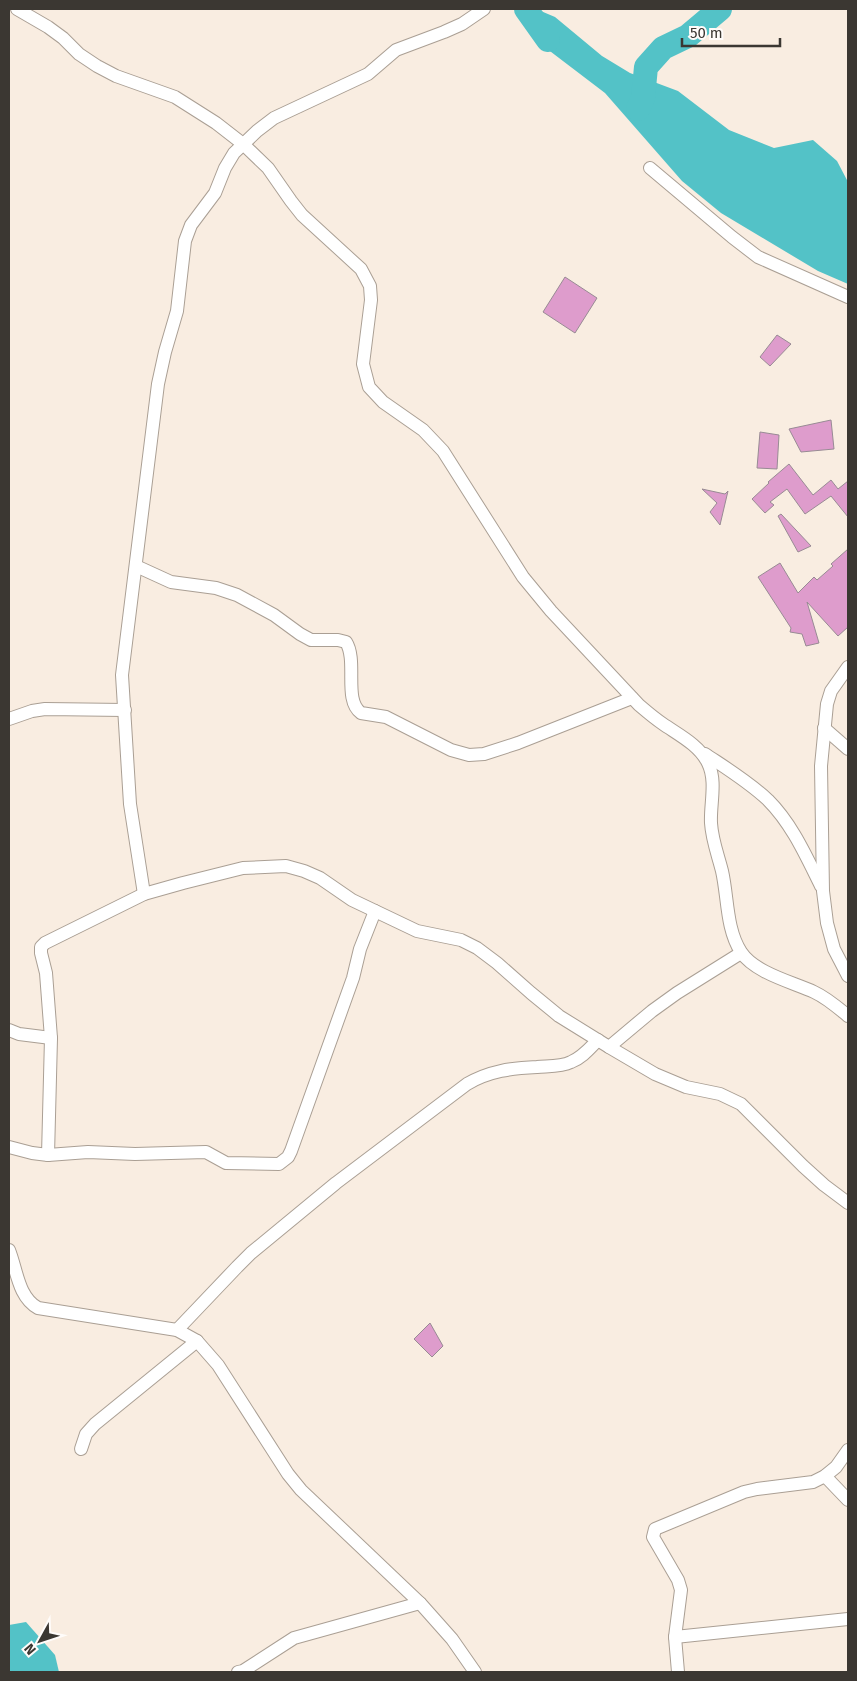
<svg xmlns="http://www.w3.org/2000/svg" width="857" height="1681" font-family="'Fira Sans',sans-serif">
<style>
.water{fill:#53c2c7}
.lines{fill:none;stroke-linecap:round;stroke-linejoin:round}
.river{stroke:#53c2c7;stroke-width:24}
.building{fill:#de9ccc;stroke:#988b94}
.minor-casing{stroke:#aa9f94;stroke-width:14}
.minor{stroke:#fff;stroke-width:12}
</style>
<rect width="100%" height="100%" fill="#f9ede1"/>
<g class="water">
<polygon points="536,9 555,17 602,56 630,73 678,91 729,130 774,148 813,140 837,161 848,182 848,284 818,271 721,213 682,181 605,93 538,42 525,26 525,20"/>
<polygon points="26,1622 55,1655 59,1672 9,1672 9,1625"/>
</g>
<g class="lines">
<g class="river">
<polyline points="526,9 548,40"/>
<polyline points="638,109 643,98 646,67 663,48 688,36 720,9"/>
</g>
</g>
<g class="building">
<polygon points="565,277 597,298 575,333 543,312"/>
<polygon points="777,335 791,344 770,366 760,357"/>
<polygon points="831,420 834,449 801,452 789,429"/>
<polygon points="760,432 779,435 777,469 757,468"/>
<polygon points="789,464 813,495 831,480 838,489 848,481 848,517 831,496 805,514 787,489 770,502 774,505 765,513 752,499 769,483 768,482"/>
<polygon points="702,489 725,494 728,491 720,525 710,512 717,503"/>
<polygon points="781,514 811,546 798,552 778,516"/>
<polygon points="848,549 848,627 838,636 807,602 819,643 806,646 802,634 790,632 791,628 758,577 780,563 798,593 814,577 817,580 833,566 831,564"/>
<polygon points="430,1323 443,1346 432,1357 414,1339"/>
</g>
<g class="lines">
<g class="minor-casing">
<g id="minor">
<path d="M17,9L48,27L63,38L79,54L97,66L116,76L175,97L216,123L243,144L268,168L291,201L302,215L361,269L370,286L371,300L363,364L369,387L383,402L423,430L443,451L523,577L551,611L639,705C646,711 654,718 663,724C679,735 699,745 708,763C717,781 710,804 711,823C712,840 718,855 722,871C728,897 726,929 741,952C755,973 792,982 814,992C827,998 837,1007 848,1016"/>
<polyline points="650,168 732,237 758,257 848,297"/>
<path d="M136,566L171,582L216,588L237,595L274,615L300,634L311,640H338L346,642C358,661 343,700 361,713L386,717L451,750L469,755L484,754L518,743L632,698"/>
<polyline points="848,667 831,691 827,704 821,766 823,891 827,923 834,949 848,976"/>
<polyline points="9,719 32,711 45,709 125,710"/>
<polyline points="824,728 848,749"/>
<path d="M705,754C726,768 749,782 768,800C792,824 806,856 821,886"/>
<polyline points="144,894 130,804 122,675 158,384 165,352 177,311 185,241 191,225 215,193 225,168 234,153 257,131 274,118 368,74 396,50 444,32 462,24 484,9"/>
<polyline points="9,1030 19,1034 51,1038"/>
<polyline points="609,1047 652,1011 677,993 741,953"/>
<polyline points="9,1147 32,1153 48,1155 88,1152 135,1154 206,1152 226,1163 279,1164 288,1157 291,1151 353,978 360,949 375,911"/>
<polyline points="48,1155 51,1038 46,973 41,953 41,947 45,943 144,894 183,883 243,868 286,866 304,871 320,878 352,900 417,931 461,940 477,948 497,963 531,993 559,1016 609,1047 655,1074 686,1087 720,1094 741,1104 803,1166 824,1185 848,1203"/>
<path d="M9,1250C17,1270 18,1297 38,1308L177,1330L197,1341L218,1365L288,1474L301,1490L420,1603L452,1639L475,1672"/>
<path d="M177,1330L237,1267L251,1253L336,1183L467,1084C489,1071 512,1068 537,1067C548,1066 561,1067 571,1062C582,1058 590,1048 598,1040"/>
<polyline points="81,1449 86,1434 95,1424 197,1341"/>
<polyline points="825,1476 848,1500"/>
<polyline points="675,1637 848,1619"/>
<polyline points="238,1672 243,1671 294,1638 420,1603"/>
<polyline points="678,1672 675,1637 681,1590 678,1580 653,1537 655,1529 744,1492 757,1489 813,1482 825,1476 836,1467 848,1450"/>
</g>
</g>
<use href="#minor" class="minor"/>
</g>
<rect width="857" height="1681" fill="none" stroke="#3b3732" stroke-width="20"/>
<g transform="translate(40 1641) rotate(230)" stroke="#fffcfa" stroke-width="4" paint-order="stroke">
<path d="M0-4L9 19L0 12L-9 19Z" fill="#3b3732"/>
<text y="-8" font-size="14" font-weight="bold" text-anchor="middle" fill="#3b3732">N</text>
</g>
<path d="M682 38v8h98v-8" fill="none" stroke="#3b3732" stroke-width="2.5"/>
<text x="690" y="38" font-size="15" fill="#3b3732" stroke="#fffcfa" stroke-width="4" paint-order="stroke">50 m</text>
</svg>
